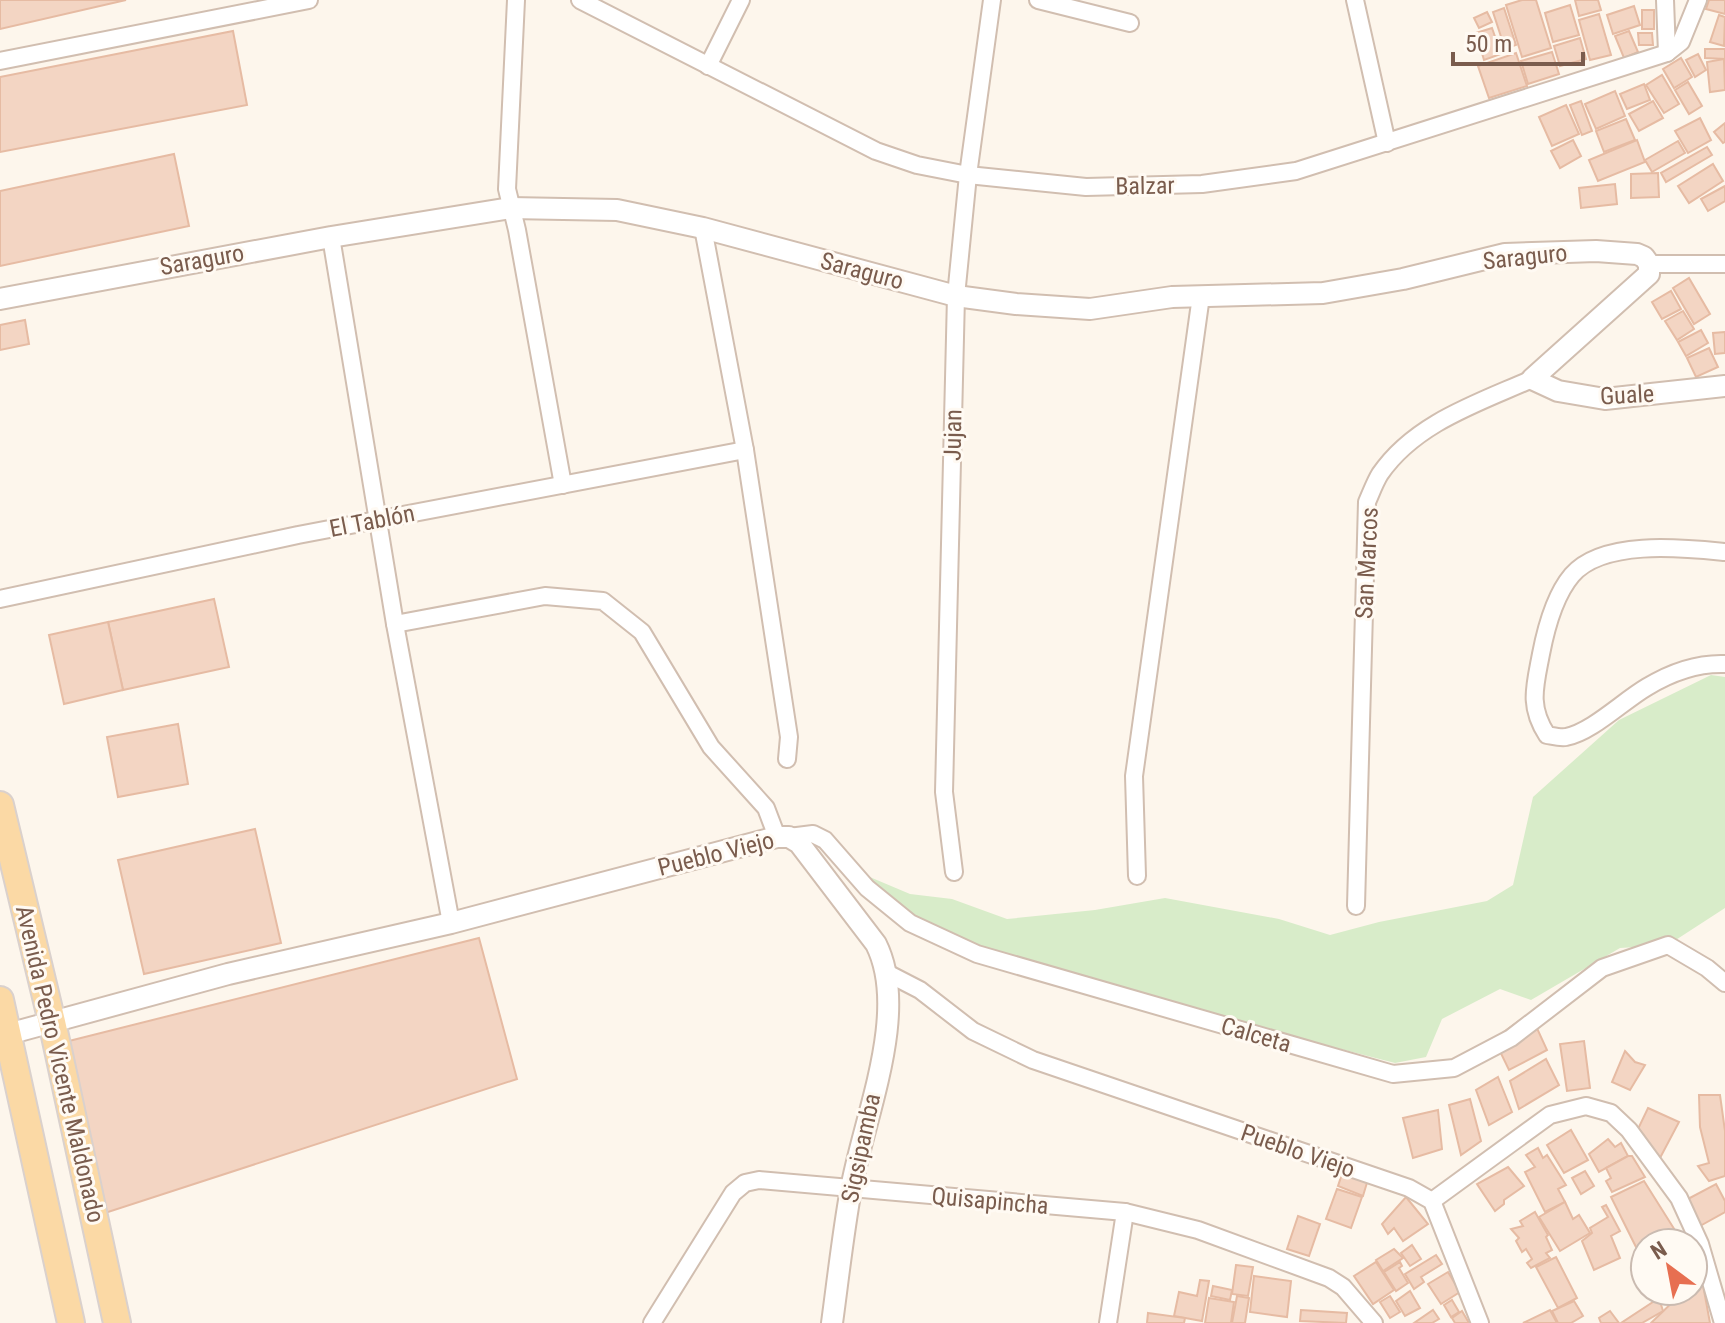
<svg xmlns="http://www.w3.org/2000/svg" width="1725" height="1323" font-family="'Roboto Condensed',sans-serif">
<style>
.green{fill:#d8ecc9}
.building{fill:#f3d5c3;stroke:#e6bba3;stroke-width:2}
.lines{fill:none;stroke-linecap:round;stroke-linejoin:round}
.minor-casing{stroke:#d1beb0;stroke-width:20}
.tertiary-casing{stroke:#d1beb0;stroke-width:24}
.primary-casing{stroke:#dad1cd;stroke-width:30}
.minor{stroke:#fff;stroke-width:16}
.tertiary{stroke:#fff;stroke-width:20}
.primary{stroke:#fbd9a5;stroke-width:26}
.labels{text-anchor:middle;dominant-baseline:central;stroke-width:6;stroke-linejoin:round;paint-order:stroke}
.street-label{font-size:24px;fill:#7a5c4d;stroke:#fffaf3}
</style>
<rect width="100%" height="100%" fill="#fdf6ec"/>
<polygon class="green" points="1711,675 1725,677 1725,908 1668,945 1620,948 1531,1000 1500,989 1442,1019 1426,1057 1395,1063 1012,964 915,924 865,885 865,875 910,894 952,899 1007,919 1095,910 1165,898 1279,919 1330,935 1379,922 1487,901 1513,885 1533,797 1619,720"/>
<g class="building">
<polygon points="0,0 126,0 0,29"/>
<polygon points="1522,0 1536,0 1551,48 1522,57 1506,5"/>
<polygon points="1575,0 1598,0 1601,10 1579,16"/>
<polygon points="1709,0 1725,0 1725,14 1706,9"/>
<polygon points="1570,5 1579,35 1553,42 1545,13"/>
<polygon points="1634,6 1640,25 1613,34 1607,15"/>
<polygon points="1504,8 1516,45 1505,49 1493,12"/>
<rect x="1642" y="10" width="12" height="19"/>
<polygon points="1487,12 1492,22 1479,28 1474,18"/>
<polygon points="1599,14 1611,55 1590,60 1579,20"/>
<polygon points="1719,15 1725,17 1724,46 1710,42"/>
<polygon points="1492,28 1501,54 1484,60 1476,33"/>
<polygon points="233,31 247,105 0,152 0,77"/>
<polygon points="1629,31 1638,52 1624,58 1615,36"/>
<polygon points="1638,33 1652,33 1653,45 1639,45"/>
<polygon points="1580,38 1586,59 1560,66 1554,46"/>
<polygon points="1705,49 1725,49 1725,59 1705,58"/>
<polygon points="1552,52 1559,74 1528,84 1521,61"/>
<polygon points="1516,53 1527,86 1489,98 1478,66"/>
<polygon points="1698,54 1706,70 1695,77 1686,60"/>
<polygon points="1681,58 1692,77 1674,88 1663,69"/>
<polygon points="1724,59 1725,90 1710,92 1707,62"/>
<polygon points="1662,75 1679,104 1664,113 1646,85"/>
<polygon points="1688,82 1702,106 1689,114 1675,90"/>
<polygon points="1644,84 1650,100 1627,109 1620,94"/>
<polygon points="1615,91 1625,116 1596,129 1585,104"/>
<polygon points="1581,101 1592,131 1582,135 1570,105"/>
<polygon points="1653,101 1663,118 1639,131 1629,114"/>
<polygon points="1566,105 1579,134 1552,146 1539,117"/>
<polygon points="1700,118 1711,140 1688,153 1675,131"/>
<polygon points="1626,119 1635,140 1604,152 1596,131"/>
<polygon points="1725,123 1725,142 1723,143 1714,132"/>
<polygon points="1573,140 1581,156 1560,168 1551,151"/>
<polygon points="1637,140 1645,162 1598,181 1589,160"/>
<polygon points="1678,141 1685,153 1652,172 1645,160"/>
<polygon points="1707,147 1712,155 1666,182 1661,173"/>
<polygon points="174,154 189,226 0,266 0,191"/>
<polygon points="1713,164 1723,181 1689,203 1678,186"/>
<polygon points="1658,173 1659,197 1631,198 1631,174"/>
<polygon points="1615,184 1617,204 1581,208 1579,188"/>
<polygon points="1725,186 1725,201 1708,211 1701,199"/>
<polygon points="1689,278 1710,314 1694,324 1673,288"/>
<polygon points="1671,291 1681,309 1662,319 1652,302"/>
<polygon points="1683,311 1694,329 1677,340 1665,321"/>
<polygon points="25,320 29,344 0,350 0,325"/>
<polygon points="1701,330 1708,343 1686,356 1678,342"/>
<polygon points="1725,332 1725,353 1715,354 1713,333"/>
<polygon points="1709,348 1718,367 1696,377 1687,358"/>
<polygon points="214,599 229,667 123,690 108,622"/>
<polygon points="108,622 123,690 64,704 49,635"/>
<polygon points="178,724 188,784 118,797 107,737"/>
<polygon points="255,829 281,943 144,974 118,860"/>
<polygon points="479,938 517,1079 105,1213 61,1043"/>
<polygon points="1530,1013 1547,1050 1509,1070 1494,1039"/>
<polygon points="1584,1041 1590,1088 1567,1091 1560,1044"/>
<polygon points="1625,1051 1635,1062 1645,1065 1630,1090 1612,1082"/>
<polygon points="1546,1059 1559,1085 1519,1109 1510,1081"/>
<polygon points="1498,1077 1512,1112 1489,1125 1476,1090"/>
<polygon points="1699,1095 1720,1095 1725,1131 1725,1176 1709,1181 1698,1166 1709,1163 1700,1127"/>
<polygon points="1470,1099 1481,1141 1461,1155 1449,1105"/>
<polygon points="1648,1108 1679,1122 1660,1158 1637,1131"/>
<polygon points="1438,1110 1442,1149 1413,1158 1403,1118"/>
<polygon points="1571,1130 1588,1160 1564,1173 1547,1145"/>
<polygon points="1608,1139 1615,1147 1621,1143 1628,1156 1599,1172 1589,1154"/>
<polygon points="1538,1148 1543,1158 1547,1155 1566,1185 1558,1189 1565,1202 1545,1212 1525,1172 1535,1167 1526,1155"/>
<polygon points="1628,1156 1632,1156 1645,1177 1612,1192 1606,1181 1611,1178 1606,1168"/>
<polygon points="1508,1167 1524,1186 1504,1200 1504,1204 1495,1211 1477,1184"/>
<polygon points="1344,1168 1369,1176 1363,1196 1338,1186"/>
<polygon points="1585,1171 1594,1186 1581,1194 1572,1178"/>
<polygon points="1644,1181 1678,1235 1666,1241 1661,1235 1637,1249 1611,1197"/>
<polygon points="1716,1184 1725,1201 1725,1212 1700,1226 1686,1200"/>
<polygon points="1337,1189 1362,1197 1351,1228 1326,1219"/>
<polygon points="1406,1197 1428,1224 1403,1241 1394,1228 1388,1234 1382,1224"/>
<polygon points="1565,1202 1573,1219 1579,1215 1590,1233 1560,1251 1539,1217"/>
<polygon points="1606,1205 1620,1231 1611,1236 1620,1258 1594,1270 1582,1241 1592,1233 1590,1228 1608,1217 1602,1207"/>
<polygon points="1535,1212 1548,1235 1546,1237 1552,1250 1546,1253 1550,1258 1531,1268 1527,1263 1532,1259 1526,1249 1522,1252 1516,1241 1519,1238 1511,1229 1523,1226 1520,1221"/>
<polygon points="1298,1216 1320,1224 1309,1256 1287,1249"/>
<polygon points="1412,1245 1421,1259 1410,1266 1401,1253"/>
<polygon points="1394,1249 1403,1258 1383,1271 1376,1260"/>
<polygon points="1436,1255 1442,1264 1421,1277 1424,1282 1414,1289 1405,1274"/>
<polygon points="1556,1257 1577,1298 1558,1308 1536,1267"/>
<polygon points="1376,1262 1394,1290 1373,1304 1354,1276"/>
<polygon points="1400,1262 1402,1266 1399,1268 1408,1283 1396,1291 1384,1272"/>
<polygon points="1236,1265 1253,1267 1248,1296 1232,1294"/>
<polygon points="1448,1272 1460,1292 1441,1304 1428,1284"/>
<polygon points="1701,1274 1710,1323 1651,1323 1684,1291 1693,1291 1693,1282"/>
<polygon points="1254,1276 1291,1281 1287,1317 1250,1312"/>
<polygon points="1200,1280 1209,1281 1202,1321 1174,1316 1179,1292 1197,1296"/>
<polygon points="1213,1286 1232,1290 1230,1300 1211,1296"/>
<polygon points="1410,1291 1420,1308 1405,1316 1396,1301"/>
<polygon points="1237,1296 1249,1298 1245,1323 1232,1323"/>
<polygon points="1390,1296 1400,1312 1390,1318 1380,1302"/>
<polygon points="1209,1298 1234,1302 1231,1323 1205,1323"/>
<polygon points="1659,1298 1663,1311 1642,1323 1621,1323"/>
<polygon points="1452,1300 1459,1312 1451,1317 1444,1305"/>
<polygon points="1574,1301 1583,1316 1571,1323 1558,1323 1552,1311"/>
<polygon points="1301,1310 1347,1313 1346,1323 1300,1321"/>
<polygon points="1433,1310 1439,1319 1432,1323 1414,1323"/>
<polygon points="1550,1310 1557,1323 1523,1323"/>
<polygon points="1462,1311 1469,1323 1455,1323 1452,1318"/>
<polygon points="1610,1311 1619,1323 1601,1323 1599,1318"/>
<polygon points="1148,1313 1185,1318 1184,1323 1147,1323"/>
</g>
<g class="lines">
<g class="minor-casing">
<g id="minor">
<polyline points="516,0 507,189 517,230 563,485"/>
<polyline points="580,0 876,151 917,165 968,175 1086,187 1202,184 1296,171 1667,53 1681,42 1698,0"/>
<polyline points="1038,0 1130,23"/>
<polyline points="1355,0 1387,143"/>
<polyline points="1665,0 1667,53"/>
<polyline points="0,61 309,0"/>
<polyline points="708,66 741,0"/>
<polyline points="703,228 745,450 789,737 787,759"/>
<polyline points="331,237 395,624 451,923"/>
<polyline points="1649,264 1725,264"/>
<path d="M1725,552C1684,548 1603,539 1572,575C1555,595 1546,628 1541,654C1535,686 1528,706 1547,735C1553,736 1560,738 1566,737C1592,732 1623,701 1647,687C1670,673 1698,663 1725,664"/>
<polyline points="0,599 298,535 745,450"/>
<polyline points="395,624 545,596 603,601 642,632 711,747 766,808 777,837"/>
<polyline points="789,837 813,834 825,840 867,888 910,923 977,954 1393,1074 1454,1068 1511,1038 1602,968 1668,945 1707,968 1725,983"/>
<polyline points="954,872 944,792 956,296 968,175 992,0"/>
<polyline points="1137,876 1134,776 1201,296"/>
<path d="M1356,906L1367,502C1371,493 1375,482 1380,474C1415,423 1478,403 1532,379"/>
<polyline points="887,973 920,990 973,1031 1033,1060 1409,1188 1432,1201 1480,1323"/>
<polyline points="1432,1201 1550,1115 1586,1106 1611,1113 1629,1130 1679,1198 1700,1244 1723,1323"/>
<polyline points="652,1323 733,1193 745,1183 759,1180 1125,1212 1198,1230 1329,1278 1343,1287 1374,1323"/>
<polyline points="1108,1323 1125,1212"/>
</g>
</g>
<g class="tertiary-casing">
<g id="tertiary">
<polyline points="0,299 331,237 510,208 617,210 703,228 956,296 1016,304 1090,309 1172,297 1323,293 1403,279 1505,254 1596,251 1637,254 1644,257 1649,264 1649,274 1532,379 1558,391 1605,399 1725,386"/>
<path d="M8,1034L228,974L451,923L777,837H789L799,843L876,944C910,1012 864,1117 851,1189C843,1233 838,1279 832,1323"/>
</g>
</g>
<g class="primary-casing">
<g id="primary">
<polyline points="0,805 52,1022 117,1323"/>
<polyline points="0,1000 71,1323"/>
</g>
</g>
<use href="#minor" class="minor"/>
<use href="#tertiary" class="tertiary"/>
<use href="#primary" class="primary"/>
</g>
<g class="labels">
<g class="street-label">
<text transform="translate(1145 186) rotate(-1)">Balzar</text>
<text transform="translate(1525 257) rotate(-6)">Saraguro</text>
<text transform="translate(202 260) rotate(-10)">Saraguro</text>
<text transform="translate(862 271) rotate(15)">Saraguro</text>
<text transform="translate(1627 395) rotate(-3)">Guale</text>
<text transform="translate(953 435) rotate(-89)">Jujan</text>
<text transform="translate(372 521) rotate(-11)">El Tablón</text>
<text transform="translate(1367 563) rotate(-87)">San Marcos</text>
<text transform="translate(716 854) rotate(-14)">Pueblo Viejo</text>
<text transform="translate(1256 1035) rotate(16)">Calceta</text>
<text transform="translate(60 1064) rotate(77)">Avenida Pedro Vicente Maldonado</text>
<text transform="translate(861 1148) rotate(-78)">Sigsipamba</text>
<text transform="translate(1298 1151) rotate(19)">Pueblo Viejo</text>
<text transform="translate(990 1201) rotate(5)">Quisapincha</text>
</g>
</g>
<g transform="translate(1669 1267) rotate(328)"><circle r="38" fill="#fffaf3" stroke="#cabbb1" stroke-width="2"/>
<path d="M0-6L14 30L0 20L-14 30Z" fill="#e76f51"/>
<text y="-12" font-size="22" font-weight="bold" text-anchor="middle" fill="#7a5c4d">N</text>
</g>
<path d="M1453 52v12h130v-12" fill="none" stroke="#7a5c4d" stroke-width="4"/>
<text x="1465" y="52" font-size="24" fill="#7a5c4d" stroke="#fffaf3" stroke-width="6" paint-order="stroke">50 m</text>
</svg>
